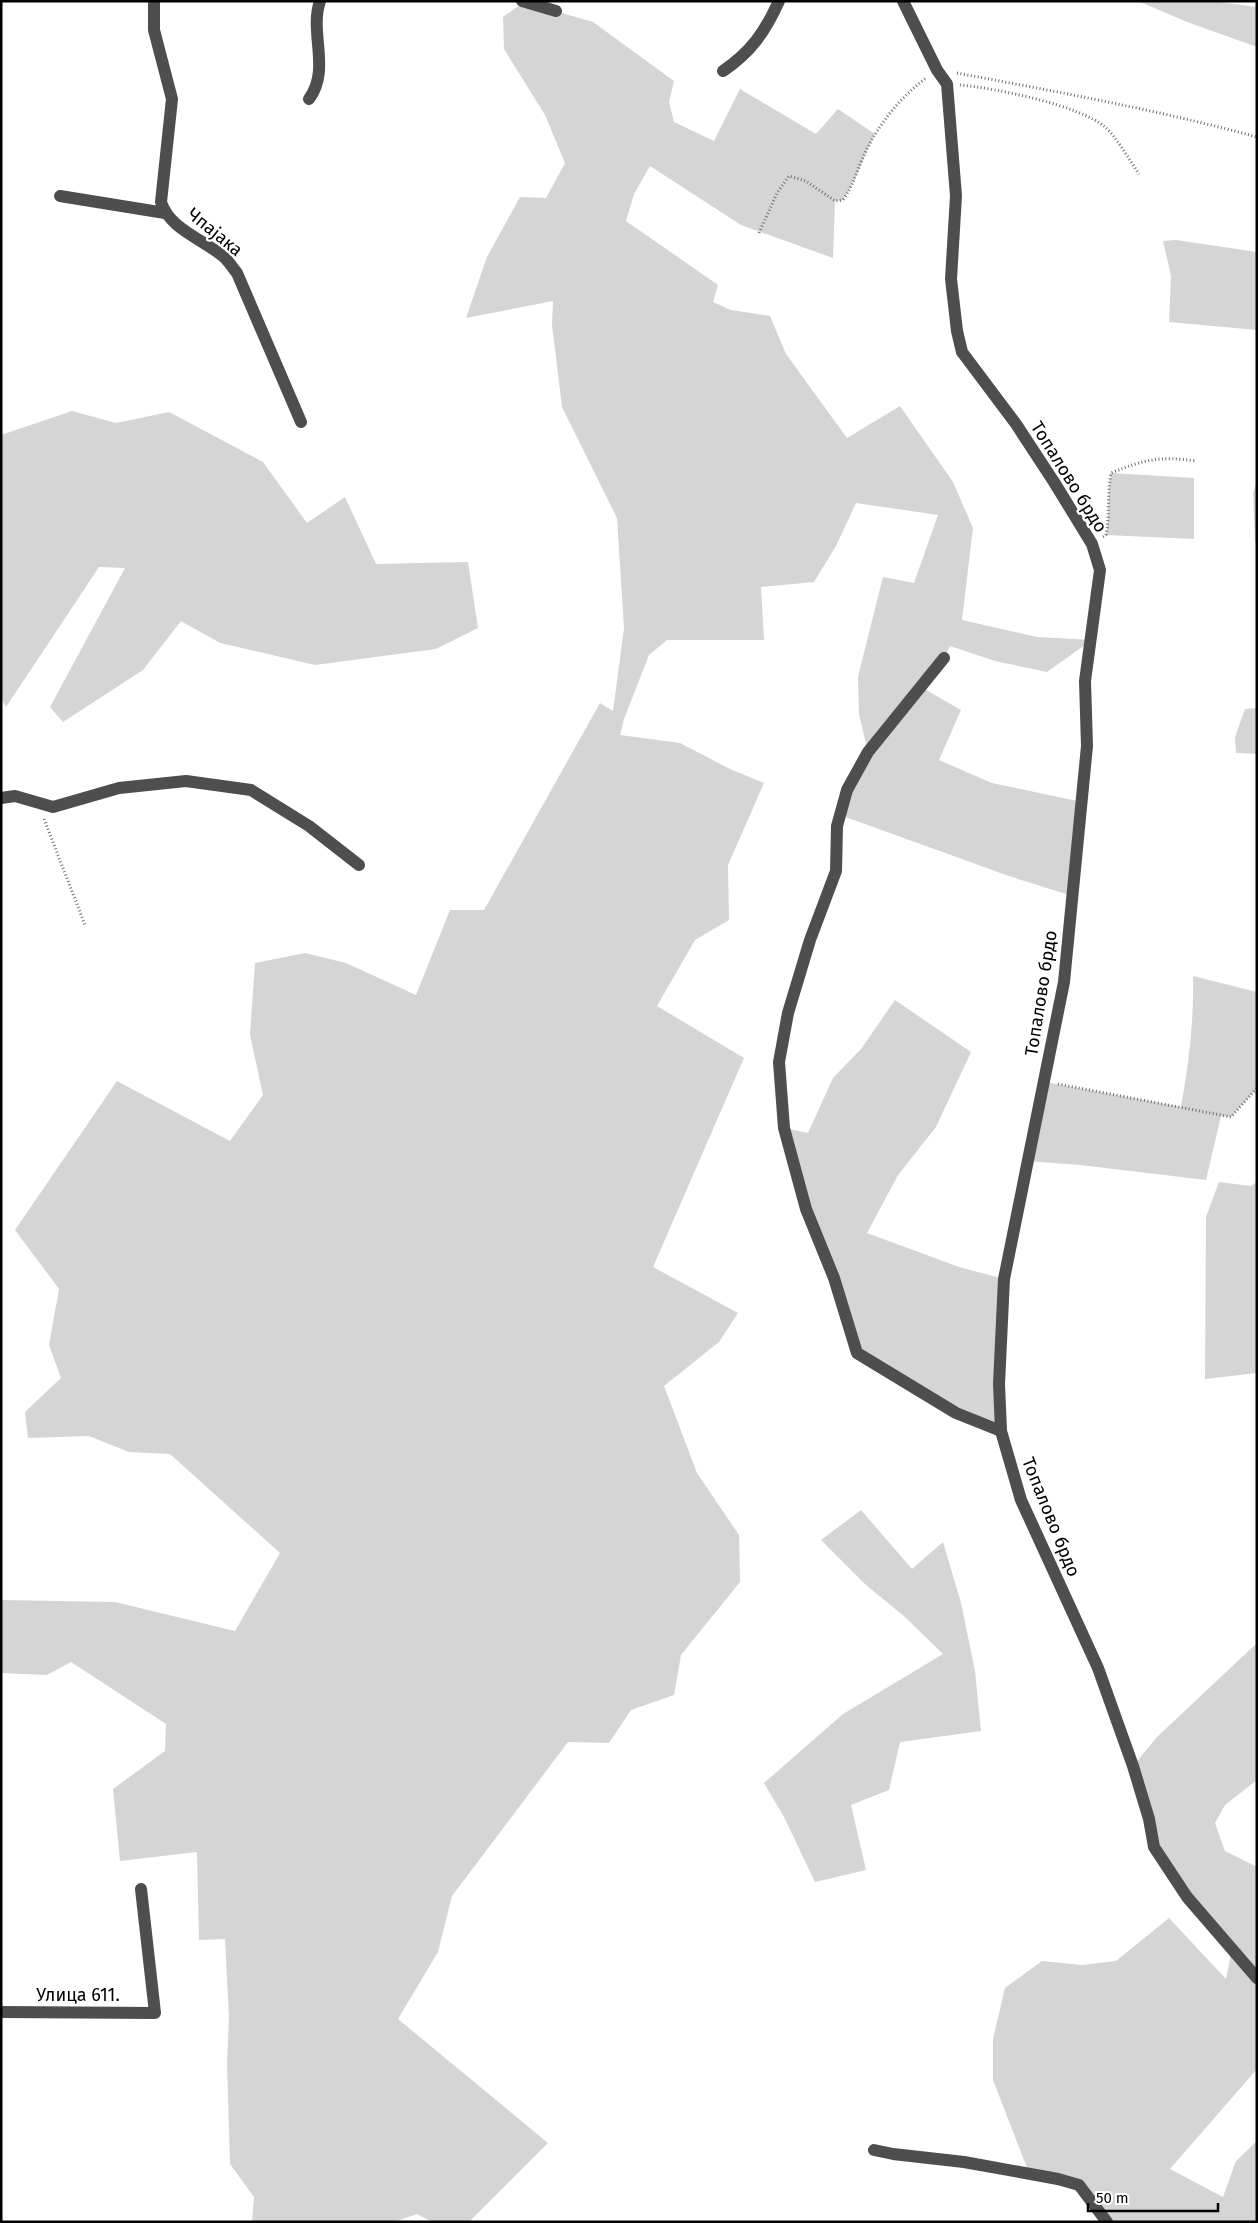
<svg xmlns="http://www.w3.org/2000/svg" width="1258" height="2223" font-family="'Fira Sans',sans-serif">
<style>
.green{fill:#d5d5d5}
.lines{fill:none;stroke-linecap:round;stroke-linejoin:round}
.path{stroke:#707070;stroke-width:3;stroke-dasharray:1 2.5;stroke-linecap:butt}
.minor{stroke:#4e4e4e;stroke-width:12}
.labels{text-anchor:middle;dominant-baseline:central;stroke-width:4.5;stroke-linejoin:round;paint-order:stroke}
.street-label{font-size:18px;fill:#000;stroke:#fff}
</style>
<rect width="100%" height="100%" fill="#fff"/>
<g class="green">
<polygon points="1138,1 1211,1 1257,7 1257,47 1187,22"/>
<path d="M524,2L593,22L674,81L669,102L674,122L714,141L740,89L816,134L838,109L875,134C864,156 857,179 843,200L835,201L833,258L741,225L650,166L634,194L626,221L718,285L713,302L731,310L770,316L786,354L847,438L900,406L953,482L973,528L962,620L1037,637L1092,640L1047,672L995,661L950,646L944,658L921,687L961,710L939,760L992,783L1077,801L1072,896L1006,875L840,815L868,752L859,714L858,677L883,577L914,583L938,515L856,503L836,546L814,582L761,587L764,640H667L649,655L624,719L620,735L680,743L730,769L764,783L728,865L729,920L695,940L657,1006L744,1058L653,1267L738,1313L719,1342L664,1386L697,1473L739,1535L740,1582L681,1655L674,1695L631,1710L609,1743L568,1742L452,1896L438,1952L398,2019L548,2143L469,2222H433L417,2214L394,2222H252L254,2197L230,2164L227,2064L229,2018L225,1939L199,1940L197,1852L120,1861L113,1789L165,1751L166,1724L71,1662L47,1675L1,1673V1600L115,1602L235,1631L280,1553L170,1454L129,1452L89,1436L28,1438L25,1412L61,1378L49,1345L59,1289L15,1230L117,1081L230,1141L263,1095L250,1035L255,963L305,953L346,963L416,995L450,910H484L600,703L613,711L624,628L617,518L562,407L552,325L553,301L466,318L487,257L520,197L546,198L565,163L545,115L504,49L503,17Z"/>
<polygon points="1176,240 1257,252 1257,330 1169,322 1171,276 1163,241"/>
<polygon points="72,411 116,423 169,412 263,462 307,523 345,497 376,564 468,562 478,628 436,649 315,665 220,643 181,621 143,670 63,722 50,707 125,568 99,567 6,707 1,697 1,435"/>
<path d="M1111,473L1194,478V539L1106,535C1110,514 1107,494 1111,473Z"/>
<polygon points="1257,481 1257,542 1255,542 1253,493"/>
<polygon points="1257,708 1257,754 1236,753 1235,737 1245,709"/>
<path d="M1193,976L1257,992V1088L1231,1117L1221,1116L1206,1180L1080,1165L1027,1161L1045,1082L1181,1107C1189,1063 1194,1021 1193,976Z"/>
<polygon points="895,1000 971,1052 936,1127 898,1175 867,1233 959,1267 1004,1279 1001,1431 857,1353 784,1128 808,1133 833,1078 861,1049"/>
<polygon points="1219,1182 1251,1186 1257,1182 1257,1373 1205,1379 1206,1217"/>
<polygon points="861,1510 912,1569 943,1542 961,1603 975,1671 981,1731 900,1742 889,1790 851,1805 866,1870 815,1882 784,1817 764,1783 843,1714 943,1654 905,1617 866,1585 821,1540"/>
<polygon points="1257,1643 1257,1780 1225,1805 1215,1823 1225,1851 1257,1867 1257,2069 1170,2169 1223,2197 1236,2161 1257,2141 1257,2222 1107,2222 1079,2185 1029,2173 993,2080 993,2039 1005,1988 1042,1961 1082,1965 1116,1961 1169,1918 1226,1979 1232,1949 1154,1847 1133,1766 1157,1737"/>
</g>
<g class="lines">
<g class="path">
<path d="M957,73C1058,92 1158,110 1257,137"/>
<path d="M960,85C995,88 1079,105 1105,127C1116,136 1130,161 1139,174"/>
<path d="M759,233L777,193L789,176L806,181L835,201L843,200C853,185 854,179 861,162C874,130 898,99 926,78"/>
<path d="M1103,537L1106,535C1110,514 1107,494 1111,473C1146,459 1159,456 1196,461"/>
<polyline points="44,819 85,925"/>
<polyline points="1058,1084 1231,1117 1257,1088"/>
</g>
<g class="minor">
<path d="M154,1V30L172,99L161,202C170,230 204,239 225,258C229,262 233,268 237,273L301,422"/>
<polyline points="522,1 556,11"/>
<polyline points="903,1 937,70 947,84 956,196 951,279 957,331 962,352 1016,424 1054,482 1092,544 1100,570 1085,681 1087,746 1064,982 1004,1279 999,1384 1001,1431 1021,1500 1098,1668 1133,1766 1149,1819 1154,1847 1187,1897 1257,1978"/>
<path d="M723,71C751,52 765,32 779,1"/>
<path d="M309,99C331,69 309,33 320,1"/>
<polyline points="60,196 165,213"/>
<polyline points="944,658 868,752 847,790 837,826 836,871 810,940 788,1013 779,1062 784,1128 806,1209 834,1278 857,1353 956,1413 1001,1431"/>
<polyline points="1,798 15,796 53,807 119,788 186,781 251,790 309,826 359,865"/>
<polyline points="1,2012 155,2013 141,1889"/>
<polyline points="874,2150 893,2154 964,2162 1058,2179 1079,2185 1107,2222"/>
</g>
</g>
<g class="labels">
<g class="street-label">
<text transform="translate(215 232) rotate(39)">Чпајака</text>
<text transform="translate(1069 477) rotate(58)">Топалово брдо</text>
<text transform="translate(1041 993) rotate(-81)">Топалово брдо</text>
<text transform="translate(1051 1517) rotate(68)">Топалово брдо</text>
<text x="78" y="1995">Улица 611.</text>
</g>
</g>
<rect width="1258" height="2223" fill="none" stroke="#000000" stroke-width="5"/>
<path d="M1088 2203v8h130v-8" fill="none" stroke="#000000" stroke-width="2.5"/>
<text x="1096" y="2203" font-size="15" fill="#000000" stroke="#ffffff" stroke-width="4" paint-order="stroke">50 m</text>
</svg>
